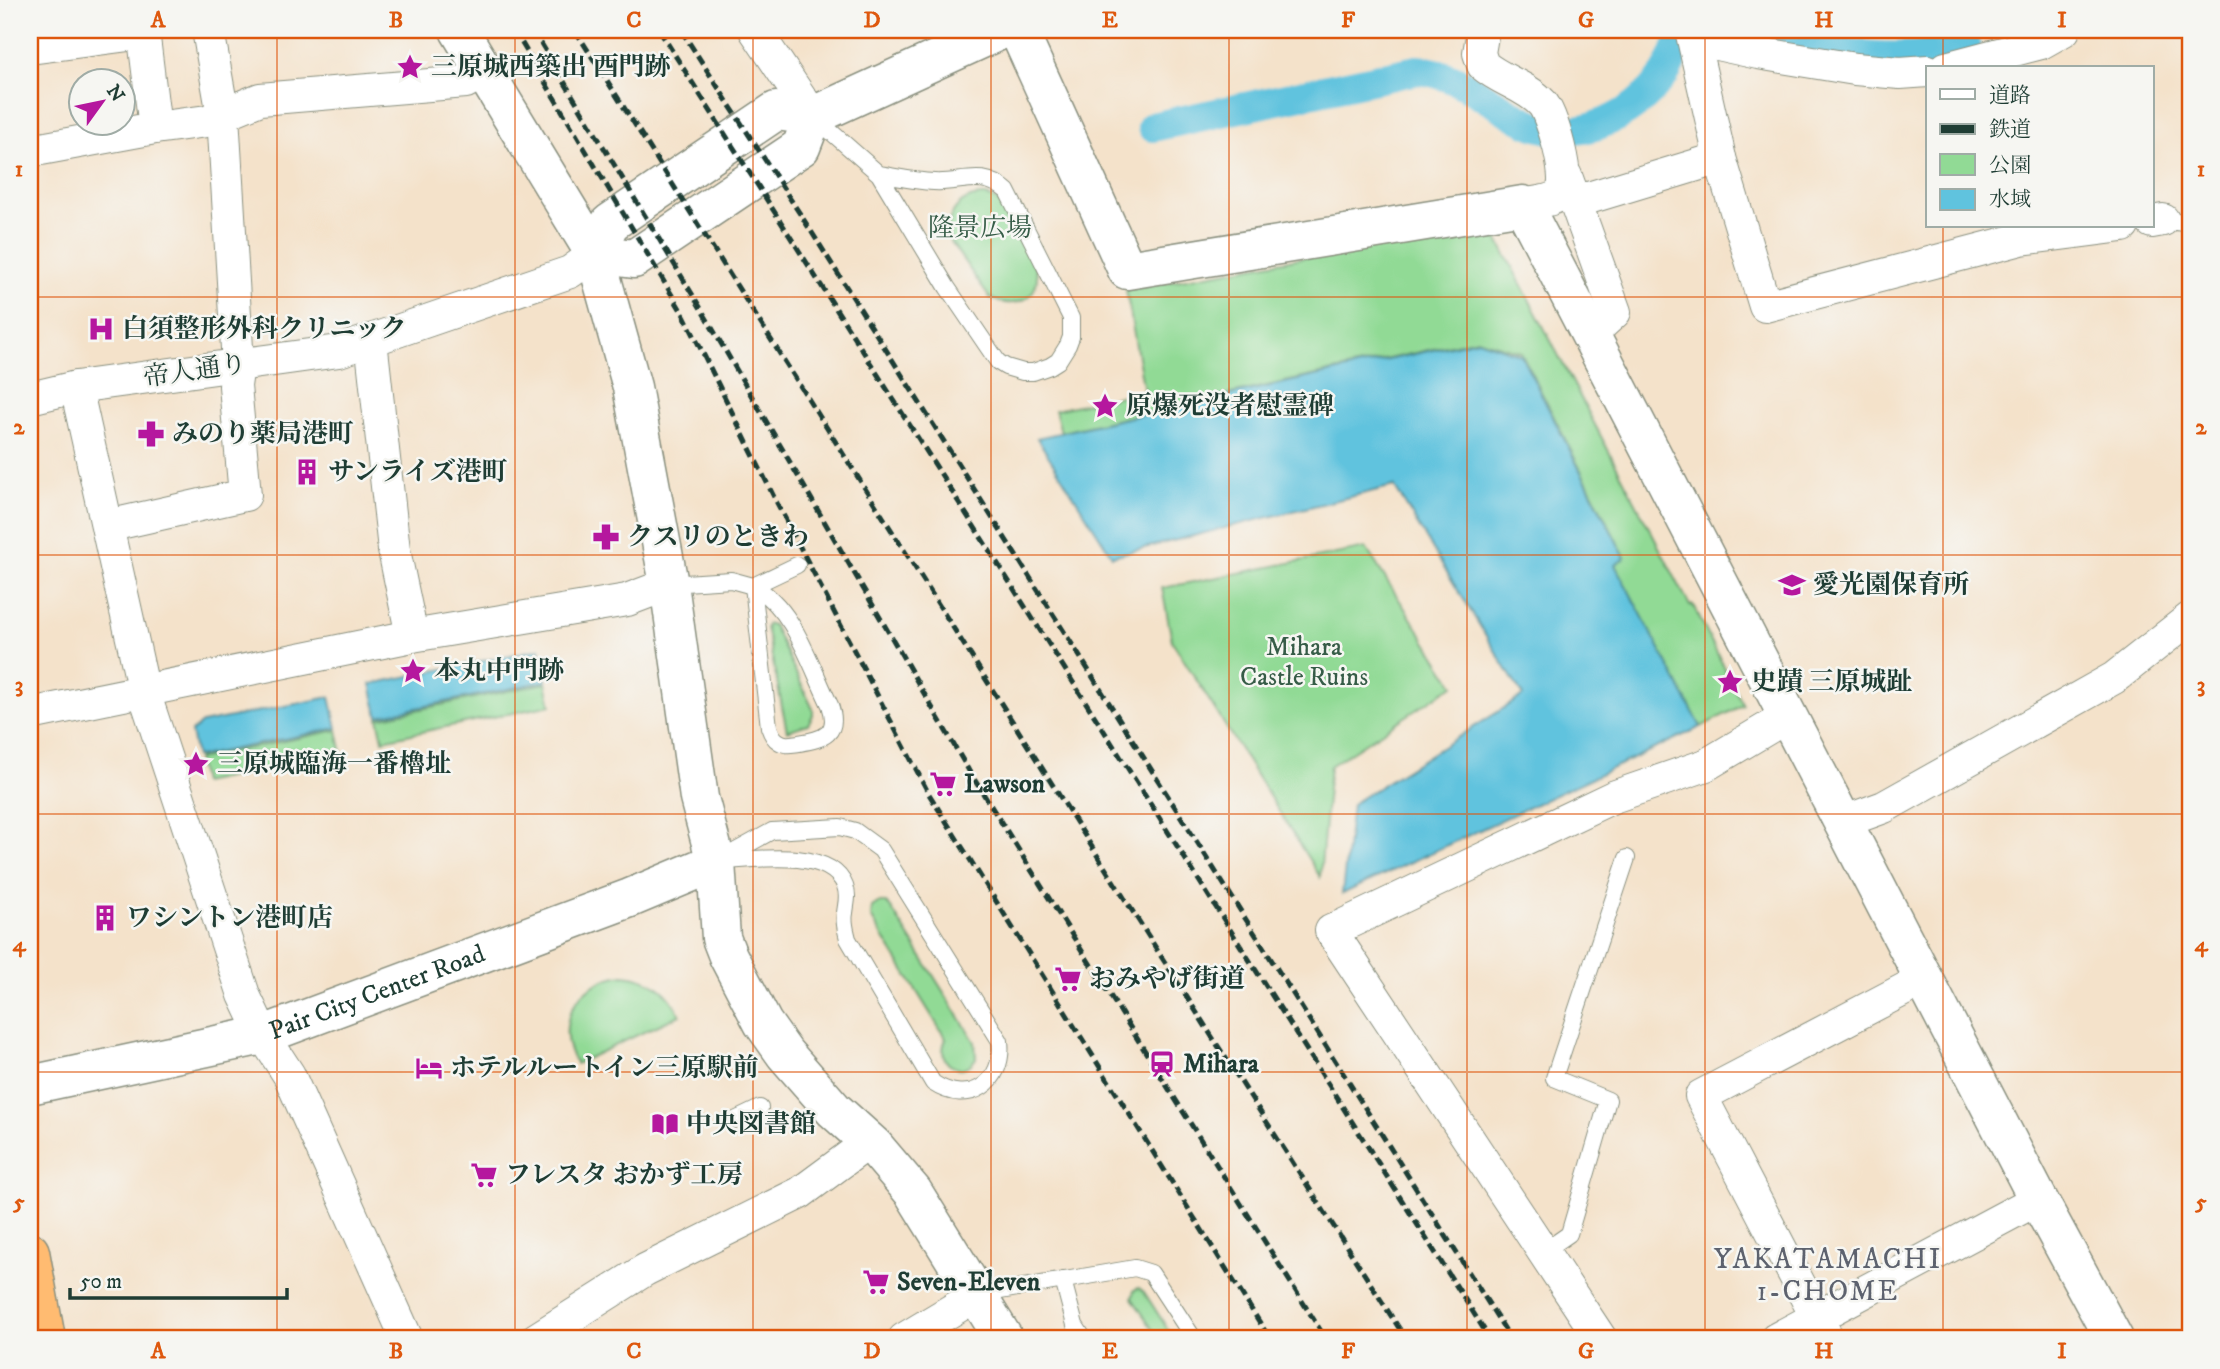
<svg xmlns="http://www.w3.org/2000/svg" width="2220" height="1369" font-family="'IM FELL DW Pica','Noto Serif JP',serif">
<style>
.green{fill:#91da95;stroke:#588c64;stroke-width:2}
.water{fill:#60c3de;stroke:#408089;stroke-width:2}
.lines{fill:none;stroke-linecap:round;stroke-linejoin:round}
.canal{stroke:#60c3de;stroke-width:30}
.service-casing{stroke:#8a907f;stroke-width:18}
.minor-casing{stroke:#8a907f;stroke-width:34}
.tertiary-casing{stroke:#8a907f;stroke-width:41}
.trunk-casing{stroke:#8a907f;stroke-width:41}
.service{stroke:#fff;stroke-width:16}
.minor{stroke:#fff;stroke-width:32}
.tertiary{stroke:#fff;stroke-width:38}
.trunk{stroke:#ffbb71;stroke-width:38}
.rail{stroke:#1f3d34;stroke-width:5;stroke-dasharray:10 5;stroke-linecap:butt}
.grid{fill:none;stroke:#de580e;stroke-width:2;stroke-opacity:0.55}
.labels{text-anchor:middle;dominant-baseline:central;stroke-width:5;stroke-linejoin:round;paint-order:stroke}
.poi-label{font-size:26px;font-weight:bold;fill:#1f3d34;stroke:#f6f6f2;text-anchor:start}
.park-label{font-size:26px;fill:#365c47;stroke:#f6f6f2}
.street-label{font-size:26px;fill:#1f3d34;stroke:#f6f6f2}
.neighbourhood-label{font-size:28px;letter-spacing:2px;fill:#5d626e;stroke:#f6f6f2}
.neatline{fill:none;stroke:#de580e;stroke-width:2.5}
.grid-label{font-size:23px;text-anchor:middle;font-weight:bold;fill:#de580e}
</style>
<rect width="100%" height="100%" fill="#f6f6f2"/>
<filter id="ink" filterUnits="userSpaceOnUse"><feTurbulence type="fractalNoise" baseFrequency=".0143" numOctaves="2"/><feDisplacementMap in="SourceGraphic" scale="14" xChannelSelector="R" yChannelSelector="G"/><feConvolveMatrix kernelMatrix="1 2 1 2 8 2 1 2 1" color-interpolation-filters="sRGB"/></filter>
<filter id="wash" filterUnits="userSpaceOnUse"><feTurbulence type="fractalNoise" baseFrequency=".00686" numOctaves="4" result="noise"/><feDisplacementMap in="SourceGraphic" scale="28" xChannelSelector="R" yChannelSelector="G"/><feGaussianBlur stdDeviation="1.57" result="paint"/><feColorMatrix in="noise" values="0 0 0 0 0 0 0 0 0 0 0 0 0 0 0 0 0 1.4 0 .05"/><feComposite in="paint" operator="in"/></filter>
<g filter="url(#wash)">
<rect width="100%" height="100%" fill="#f4e2ca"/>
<g class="green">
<path d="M986,196C993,198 1000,201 1005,207C1012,215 1037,266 1037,276C1037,303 1008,310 989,297L950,241C943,215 960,195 986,196Z"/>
<polygon points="1489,223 1690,606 1693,605 1743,705 1701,727 1614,563 1625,557 1521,352 1477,339 1061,432 1055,410 1144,391 1126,290"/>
<polygon points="1366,548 1454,685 1330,766 1320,877 1172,641 1162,588"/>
<polygon points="768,624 773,625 813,709 813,715 808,724 787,731 766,627"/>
<polygon points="546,683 551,705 383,740 378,718"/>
<polygon points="337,730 342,754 202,783 197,759"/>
<path d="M878,903H886L891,908L975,1042L976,1058C962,1080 934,1063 946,1039L871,917L872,907Z"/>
<path d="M624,975C651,978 669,990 680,1015L576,1064C551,1022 579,980 624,975Z"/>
<polygon points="1139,1288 1144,1292 1174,1339 1159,1339 1132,1298 1134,1290"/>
</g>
<g class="water">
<polygon points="1478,340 1521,355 1625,558 1615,565 1701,727 1342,894 1352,804 1523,696 1394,486 1112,556 1037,438"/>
<polygon points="540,649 546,681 378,716 371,684"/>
<polygon points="330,697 337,728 196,757 191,732 202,723"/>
</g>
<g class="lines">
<g class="canal">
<path d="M1728,30C1805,44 1889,72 1966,46"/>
<path d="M1152,127L1417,70C1455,72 1486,100 1519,118C1572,148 1632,120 1665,74C1672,63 1675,51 1681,40L1705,30"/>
</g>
</g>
</g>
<g filter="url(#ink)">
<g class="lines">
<g class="service-casing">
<g id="service">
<path d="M813,116L879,174L947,287L998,362L1006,367L1023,372H1033L1050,366L1058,361L1068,345L1071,337V318L1007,191C982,169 962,184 934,182C915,181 897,177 879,174"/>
<polyline points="2163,220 2190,224"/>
<polyline points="669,584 731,580 753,586 797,565"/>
<path d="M753,586C794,607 810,665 830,705C840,734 824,739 799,743C791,744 785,746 778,741C773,738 771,733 769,727Z"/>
<path d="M840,827L855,831L881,850L1000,1041C1005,1083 969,1107 933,1083L848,939C846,930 843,922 845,913C846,903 849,896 845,886C830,846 750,860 716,862L772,831Z"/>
<polyline points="735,1120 760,1108"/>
<polyline points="1543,1252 1569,1234 1608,1100 1554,1078 1627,858"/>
<polyline points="1063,1280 1075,1325 1084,1339"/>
<polyline points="977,1295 1135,1268 1151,1273 1194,1339"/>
</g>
</g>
<g class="minor-casing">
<g id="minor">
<polyline points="143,30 155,128"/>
<polyline points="755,30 813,116"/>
<path d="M1483,30L1479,53L1483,65C1500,80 1526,86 1542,103C1552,114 1570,178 1562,191C1555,202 1535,202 1523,205"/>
<polyline points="1691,30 1720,158 1765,306 2021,239 2123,226"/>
<polyline points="1696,30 1717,44 1758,53 1855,69 1900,73 1928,71"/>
<polyline points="30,48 144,33"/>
<polyline points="1946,68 2041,43 2064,30"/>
<polyline points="30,151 155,128 207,121 260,99 466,82 483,70"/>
<polyline points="1566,176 1615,312 1590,335"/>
<polyline points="1575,202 1720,158"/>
<polyline points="2152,222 2163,220"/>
<polyline points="371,340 394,550 412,636"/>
<polyline points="76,387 144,692 244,995 263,1035 289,1075 407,1339"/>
<polyline points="30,398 76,387 339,351 570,272 595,254"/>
<polyline points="107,526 245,495 235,386 238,365 223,115 208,30"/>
<polyline points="30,714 412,636 627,600 669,584"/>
<polyline points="1843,822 1884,807 2114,678 2190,618"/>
<polyline points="536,1339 645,1270 800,1193 869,1142"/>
<polyline points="904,1339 977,1295"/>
<polyline points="1601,1339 1331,931 1613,797 1706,765 1788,716"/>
<polyline points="1776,1339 2038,1199"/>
<polyline points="1828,1339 1701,1096 1924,979"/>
</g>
</g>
<g class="tertiary-casing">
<g id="tertiary">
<polyline points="459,30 595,254 632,387 669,584 699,798 716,862 721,938 728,956 763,1023 785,1054 834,1110 874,1146 913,1192 1004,1339"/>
<polyline points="1018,30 1127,270 1523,205 2038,1199 2114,1339"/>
<polyline points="595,254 610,223 776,111 813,116 1001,30"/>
<polyline points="595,254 634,259 801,147 813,116"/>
<path id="s1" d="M30,1085L263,1035L630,898L716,862"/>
</g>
</g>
<g class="trunk-casing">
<polyline id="trunk" points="30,1252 46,1339"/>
</g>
<use href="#service" class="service"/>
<use href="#minor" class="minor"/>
<use href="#tertiary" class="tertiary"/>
<use href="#trunk" class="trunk"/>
<g class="rail">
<polyline points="514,30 685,317 776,501 929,794 1270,1339"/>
<polyline points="533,30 700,307 969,771 1326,1339"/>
<polyline points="575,30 1209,1032 1406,1339"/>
<polyline points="659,30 1490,1339"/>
<polyline points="681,30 811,231 1511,1339"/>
</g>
</g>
</g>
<path class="grid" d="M277,30V1339M515,30V1339M753,30V1339M991,30V1339M1229,30V1339M1467,30V1339M1705,30V1339M1943,30V68M1943,226V1339M30,297H2190M30,555H2190M30,814H2190M30,1072H2190"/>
<defs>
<g id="sight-bare" transform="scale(2.1)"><path d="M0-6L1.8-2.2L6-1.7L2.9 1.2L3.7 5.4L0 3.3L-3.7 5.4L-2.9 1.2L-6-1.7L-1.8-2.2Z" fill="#b5179e" stroke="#f6f6f2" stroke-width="2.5" paint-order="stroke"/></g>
<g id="hospital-bare" transform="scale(2.1)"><path d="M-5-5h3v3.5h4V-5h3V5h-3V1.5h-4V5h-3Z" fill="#b5179e" stroke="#f6f6f2" stroke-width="2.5" paint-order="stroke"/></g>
<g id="pharmacy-bare" transform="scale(2.1)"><path d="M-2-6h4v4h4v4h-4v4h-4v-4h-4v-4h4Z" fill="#b5179e" stroke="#f6f6f2" stroke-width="2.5" paint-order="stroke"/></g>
<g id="building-bare" transform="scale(2.1)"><path d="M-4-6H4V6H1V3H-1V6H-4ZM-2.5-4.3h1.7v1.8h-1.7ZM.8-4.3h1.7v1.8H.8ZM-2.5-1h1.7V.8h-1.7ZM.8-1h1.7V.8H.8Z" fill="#b5179e" stroke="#f6f6f2" stroke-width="2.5" paint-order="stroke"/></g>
<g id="school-bare" transform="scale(2.1)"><path d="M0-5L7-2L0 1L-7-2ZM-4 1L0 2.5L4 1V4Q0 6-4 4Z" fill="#b5179e" stroke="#f6f6f2" stroke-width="2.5" paint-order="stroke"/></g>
<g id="supermarket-bare" transform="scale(2.1)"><path d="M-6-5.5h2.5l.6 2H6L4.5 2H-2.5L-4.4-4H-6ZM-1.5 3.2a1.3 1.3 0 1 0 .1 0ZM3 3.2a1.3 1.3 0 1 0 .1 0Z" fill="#b5179e" stroke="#f6f6f2" stroke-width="2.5" paint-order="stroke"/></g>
<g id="station-bare" transform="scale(2.1)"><path d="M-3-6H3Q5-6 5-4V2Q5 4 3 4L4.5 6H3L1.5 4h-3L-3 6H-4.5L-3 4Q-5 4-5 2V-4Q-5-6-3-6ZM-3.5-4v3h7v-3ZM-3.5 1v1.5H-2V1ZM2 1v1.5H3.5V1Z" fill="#b5179e" stroke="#f6f6f2" stroke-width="2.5" paint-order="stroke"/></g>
<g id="hotel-bare" transform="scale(2.1)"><path d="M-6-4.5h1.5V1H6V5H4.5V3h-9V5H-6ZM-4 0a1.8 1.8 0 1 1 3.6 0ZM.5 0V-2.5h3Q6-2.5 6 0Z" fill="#b5179e" stroke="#f6f6f2" stroke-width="2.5" paint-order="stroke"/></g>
<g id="library-bare" transform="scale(2.1)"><path d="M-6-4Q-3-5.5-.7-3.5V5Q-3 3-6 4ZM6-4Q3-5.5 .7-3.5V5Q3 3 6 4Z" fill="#b5179e" stroke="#f6f6f2" stroke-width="2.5" paint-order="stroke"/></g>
</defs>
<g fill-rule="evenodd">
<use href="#sight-bare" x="410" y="67"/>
<use href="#hospital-bare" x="101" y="329"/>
<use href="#sight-bare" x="1105" y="406"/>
<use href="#pharmacy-bare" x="151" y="434"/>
<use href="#building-bare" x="307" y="472"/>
<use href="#pharmacy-bare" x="606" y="537"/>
<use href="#school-bare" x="1792" y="585"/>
<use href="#sight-bare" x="413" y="671"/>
<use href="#sight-bare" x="1730" y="682"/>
<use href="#sight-bare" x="196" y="764"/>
<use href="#supermarket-bare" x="943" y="784"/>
<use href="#building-bare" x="105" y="918"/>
<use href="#supermarket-bare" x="1068" y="979"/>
<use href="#station-bare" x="1162" y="1064"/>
<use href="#hotel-bare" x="429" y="1068"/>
<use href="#library-bare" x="665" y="1124"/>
<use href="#supermarket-bare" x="484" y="1175"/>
<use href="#supermarket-bare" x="876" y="1282"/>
</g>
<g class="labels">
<g class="poi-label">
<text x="431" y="67">三原城西築出 酉門跡</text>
<text x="122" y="329">白須整形外科クリニック</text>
<text x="1126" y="406">原爆死没者慰霊碑</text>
<text x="172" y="434">みのり薬局港町</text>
<text x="328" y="472">サンライズ港町</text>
<text x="627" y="537">クスリのときわ</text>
<text x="1813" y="585">愛光園保育所</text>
<text x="434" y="671">本丸中門跡</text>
<text x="1751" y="682">史蹟 三原城趾</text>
<text x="217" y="764">三原城臨海一番櫓址</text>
<text x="964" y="784">Lawson</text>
<text x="126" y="918">ワシントン港町店</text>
<text x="1089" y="979">おみやげ街道</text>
<text x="1183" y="1064">Mihara</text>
<text x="450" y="1068">ホテルルートイン三原駅前</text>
<text x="686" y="1124">中央図書館</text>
<text x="505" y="1175">フレスタ おかず工房</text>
<text x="897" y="1282">Seven-Eleven</text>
</g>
<g class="park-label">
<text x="980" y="228">隆景広場</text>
<text x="1304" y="647">Mihara<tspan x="1304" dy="30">Castle Ruins</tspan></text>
</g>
<g class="street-label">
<text transform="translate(195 371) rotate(-8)">帝人通り</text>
<text stroke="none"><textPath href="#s1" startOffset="360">Pair City Center Road</textPath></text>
</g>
<g class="neighbourhood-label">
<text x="1828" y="1259">YAKATAMACHI<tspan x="1828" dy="32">1-CHOME</tspan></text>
</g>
</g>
<rect width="2220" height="1369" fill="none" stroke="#f6f6f2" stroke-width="77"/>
<rect x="1926" y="66" width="228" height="161" fill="#f6f6f2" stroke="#a0aca6" stroke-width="2"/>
<rect x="1940" y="89" width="35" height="10" fill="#ffffff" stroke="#a0aca6" stroke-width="2"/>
<text x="1989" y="102" font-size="21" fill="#1f3d34">道路</text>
<rect x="1940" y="124" width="35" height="10" fill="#1f3d34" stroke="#a0aca6" stroke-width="2"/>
<text x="1989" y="136" font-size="21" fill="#1f3d34">鉄道</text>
<rect x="1940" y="154" width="35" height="21" fill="#91da95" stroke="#a0aca6" stroke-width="2"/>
<text x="1989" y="172" font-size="21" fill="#1f3d34">公園</text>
<rect x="1940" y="189" width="35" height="21" fill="#60c3de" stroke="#a0aca6" stroke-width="2"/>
<text x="1989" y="206" font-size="21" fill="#1f3d34">水域</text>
<g transform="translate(102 102) rotate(57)"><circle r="33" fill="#f6f6f2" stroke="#a0aca6" stroke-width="2"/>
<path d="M0-5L12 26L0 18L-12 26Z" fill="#b5179e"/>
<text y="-10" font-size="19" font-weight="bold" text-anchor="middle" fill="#1f3d34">N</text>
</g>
<path d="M70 1288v10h217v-10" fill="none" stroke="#1f3d34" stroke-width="3.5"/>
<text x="80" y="1288" font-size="21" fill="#1f3d34" stroke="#f6f6f2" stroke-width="5" paint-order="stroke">50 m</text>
<rect x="38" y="38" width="2144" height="1292" class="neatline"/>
<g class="grid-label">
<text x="158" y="27">A</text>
<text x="396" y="27">B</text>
<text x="634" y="27">C</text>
<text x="872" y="27">D</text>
<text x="1110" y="27">E</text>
<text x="1348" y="27">F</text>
<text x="1586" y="27">G</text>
<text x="1824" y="27">H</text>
<text x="2062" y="27">I</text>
<text x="19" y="176">1</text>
<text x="2201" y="176">1</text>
<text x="19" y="434">2</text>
<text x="2201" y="434">2</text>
<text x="19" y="692">3</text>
<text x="2201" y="692">3</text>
<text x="19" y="951">4</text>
<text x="2201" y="951">4</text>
<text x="19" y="1209">5</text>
<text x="2201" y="1209">5</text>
<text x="158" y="1358">A</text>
<text x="396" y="1358">B</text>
<text x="634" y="1358">C</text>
<text x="872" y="1358">D</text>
<text x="1110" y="1358">E</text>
<text x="1348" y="1358">F</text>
<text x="1586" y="1358">G</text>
<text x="1824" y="1358">H</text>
<text x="2062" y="1358">I</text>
</g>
</svg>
